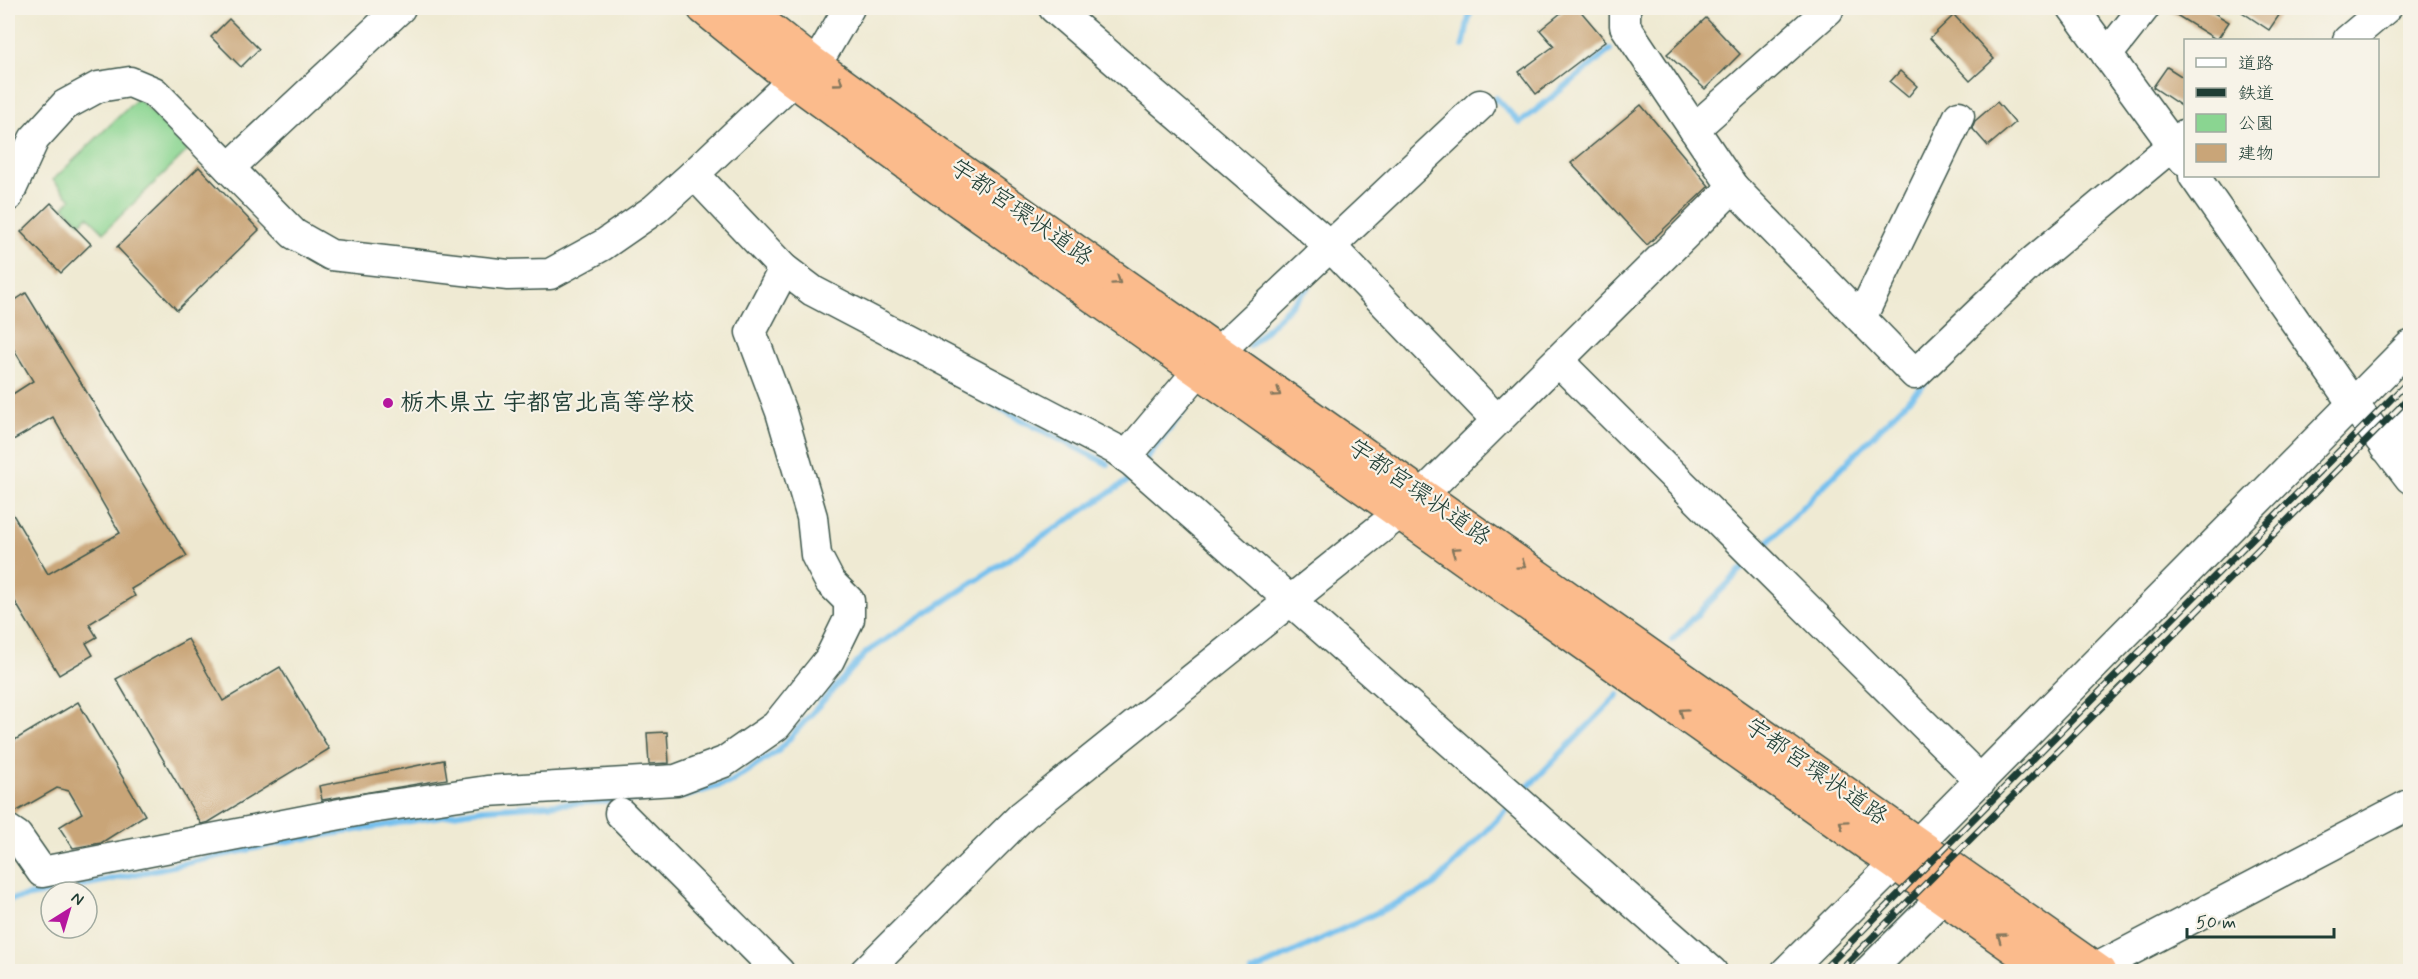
<svg xmlns="http://www.w3.org/2000/svg" width="2418" height="979" font-family="Mynerve,'Klee One',sans-serif">
<style>
.green{fill:#8ad591;stroke:#548962;stroke-width:1.5}
.lines{fill:none;stroke-linecap:round;stroke-linejoin:round}
.stream{stroke:#75c0ee;stroke-width:6}
.building{fill:#c9a578}
.minor-casing{stroke:#3e574c;stroke-width:33}
.highway-casing{stroke:#3e574c;stroke-width:36}
.minor{stroke:#fff;stroke-width:30}
.highway{stroke:#fbbb8c;stroke-width:33}
.rail-casing{stroke:#1f3d34;stroke-width:7}
.rail{stroke:#f7f3e8;stroke-width:4.5;stroke-dasharray:14;stroke-linecap:butt}
.oneway{stroke:#82765c}
.poi-dot{fill:#b5179e;stroke:#f7f3e8;stroke-width:2}
.labels{text-anchor:middle;dominant-baseline:central;stroke-width:4.5;stroke-linejoin:round;paint-order:stroke}
.street-label{font-size:24px;fill:#1f3d34;stroke:#f7f3e8}
.poi-label{font-size:24px;font-weight:bold;fill:#1f3d34;stroke:#f7f3e8;text-anchor:start}
</style>
<rect width="100%" height="100%" fill="#f7f3e8"/>
<filter id="ink" filterUnits="userSpaceOnUse"><feTurbulence type="fractalNoise" baseFrequency=".0167" numOctaves="2"/><feDisplacementMap in="SourceGraphic" scale="12" xChannelSelector="R" yChannelSelector="G"/><feConvolveMatrix kernelMatrix="1 2 1 2 8 2 1 2 1" color-interpolation-filters="sRGB"/></filter>
<filter id="wash" filterUnits="userSpaceOnUse"><feTurbulence type="fractalNoise" baseFrequency=".008" numOctaves="4" result="noise"/><feDisplacementMap in="SourceGraphic" scale="24" xChannelSelector="R" yChannelSelector="G"/><feGaussianBlur stdDeviation="1.35" result="paint"/><feColorMatrix in="noise" values="0 0 0 0 0 0 0 0 0 0 0 0 0 0 0 0 0 1.4 0 .05"/><feComposite in="paint" operator="in"/></filter>
<g filter="url(#wash)">
<rect width="100%" height="100%" fill="#efead3"/>
<polygon class="green" points="138,98 188,150 104,232 88,216 80,223 64,207 71,199 53,180"/>
<g class="lines">
<g class="stream">
<polyline points="1463,46 1471,8"/>
<polyline points="1489,104 1496,98 1520,123 1610,50"/>
<polyline points="1250,346 1309,287"/>
<polyline points="945,377 1016,417 1108,464"/>
<polyline points="1145,460 1185,409"/>
<polyline points="1760,550 1926,382"/>
<polyline points="1672,640 1749,562"/>
<polyline points="1521,794 1618,695"/>
<polyline points="52,892 288,841 484,809 686,796 731,782 778,751 867,652 1129,480"/>
<polyline points="8,900 51,892"/>
<polyline points="1252,972 1433,886 1510,806"/>
</g>
</g>
<g id="blocks">
<g class="building">
<polygon points="1567,8 1578,8 1606,41 1536,94 1519,72 1554,46 1540,30"/>
<polygon points="2165,8 2206,8 2229,22 2217,40"/>
<polygon points="2236,8 2284,8 2269,30"/>
<polygon points="1954,15 1994,59 1970,81 1930,38"/>
<polygon points="1706,18 1740,54 1705,89 1667,54"/>
<polygon points="229,19 259,49 241,67 211,37"/>
<polygon points="2167,67 2186,79 2186,109 2153,87"/>
<polygon points="1900,71 1917,86 1908,97 1890,82"/>
<polygon points="1997,102 2015,123 1988,146 1972,128 1975,121"/>
<polygon points="1641,105 1709,186 1647,245 1571,163"/>
<polygon points="199,167 259,230 177,310 117,247"/>
<polygon points="51,203 91,244 61,273 21,232"/>
<polygon points="26,293 187,556 131,589 135,596 89,624 97,637 86,643 93,655 59,675 8,590 8,506 48,574 120,533 53,417 8,443 8,397 33,381 8,340 8,305"/>
<polygon points="188,639 223,701 280,667 329,749 209,822 201,824 116,679"/>
<polygon points="78,702 145,815 101,843 73,848 59,827 82,813 69,791 57,788 12,814 8,813 8,744"/>
<polygon points="667,732 669,763 649,764 647,733"/>
<polygon points="444,760 447,779 322,800 319,786"/>
</g>
</g>
</g>
<g filter="url(#ink)">
<use href="#blocks" fill-opacity="0" stroke="#3e574c" stroke-width="1.5"/>
<g class="lines">
<g class="minor-casing">
<g id="minor">
<polyline points="1054,8 1329,245 1497,420"/>
<polyline points="1625,8 1625,26 1733,187"/>
<polyline points="2073,8 2184,160"/>
<polyline points="2348,40 2386,8"/>
<polyline points="2107,55 2144,8"/>
<polyline points="1694,129 1828,10"/>
<polyline points="229,168 400,8"/>
<polyline points="694,174 784,269 813,291 1117,450 1133,462 1712,972"/>
<polyline points="2194,176 2353,404 2410,478"/>
<polyline points="8,196 34,139 65,105 98,87 130,82 154,92 294,234 331,255 508,275 550,274 603,245 655,209 694,174 824,51 849,8"/>
<polyline points="1861,318 1959,116"/>
<polyline points="1558,361 1981,781"/>
<polyline points="2385,447 2410,421"/>
<polyline points="1126,457 1199,370 1480,105"/>
<polyline points="620,813 779,972"/>
<polyline points="8,830 17,836 42,872 371,808 487,791 676,780 724,762 776,726 829,660 849,619 849,601 830,582 816,555 812,517 781,412 751,332 784,269"/>
<polyline points="1917,844 2410,346"/>
<polyline points="865,972 1023,815 1422,495 1733,187 1915,374 2030,264 2186,134"/>
<polyline points="1786,972 1897,862"/>
<polyline points="1868,972 1944,896"/>
<polyline points="2089,972 2410,804"/>
</g>
</g>
<g class="highway-casing">
<g id="highway">
<polyline points="704,8 792,79 945,191 2049,972"/>
<polyline points="743,8 811,62 960,170 2099,972"/>
</g>
</g>
<use href="#minor" class="minor"/>
<use href="#highway" class="highway"/>
<g class="rail-casing">
<g id="rail">
<polyline points="1821,972 2410,380"/>
<polyline points="1838,972 2410,397"/>
</g>
</g>
<use href="#rail" class="rail"/>
</g>
<defs><path id="oneway-chevron" d="M-2-3.5L2.5 0L-2 3.5" fill="none" stroke-width="1.6" stroke-linecap="round" stroke-linejoin="round" transform="scale(1.5)"/></defs>
<g class="oneway">
<use href="#oneway-chevron" transform="translate(839 82) rotate(36)"/>
<use href="#oneway-chevron" transform="translate(1117 281) rotate(35)"/>
<use href="#oneway-chevron" transform="translate(1277 393) rotate(35)"/>
<use href="#oneway-chevron" transform="translate(1455 551) rotate(-145)"/>
<use href="#oneway-chevron" transform="translate(1522 565) rotate(35)"/>
<use href="#oneway-chevron" transform="translate(1683 712) rotate(-145)"/>
<use href="#oneway-chevron" transform="translate(1843 824) rotate(-145)"/>
<use href="#oneway-chevron" transform="translate(2001 937) rotate(-144)"/>
</g>
</g>
<circle class="poi-dot" cx="388" cy="403" r="6"/>
<g class="labels">
<g class="street-label">
<text transform="translate(1021 213) rotate(35)">宇都宮環状道路</text>
<text transform="translate(1419 493) rotate(35)">宇都宮環状道路</text>
<text transform="translate(1816 772) rotate(35)">宇都宮環状道路</text>
</g>
<g class="poi-label">
<text x="400" y="403">栃木県立 宇都宮北高等学校</text>
</g>
</g>
<rect width="2418" height="979" fill="none" stroke="#f7f3e8" stroke-width="30"/>
<rect x="2184" y="39" width="195" height="138" fill="#f7f3e8" stroke="#a1aaa0" stroke-width="1.5"/>
<rect x="2196" y="58" width="30" height="9" fill="#ffffff" stroke="#a1aaa0" stroke-width="1.5"/>
<text x="2238" y="69" font-size="18" fill="#1f3d34">道路</text>
<rect x="2196" y="88" width="30" height="9" fill="#1f3d34" stroke="#a1aaa0" stroke-width="1.5"/>
<text x="2238" y="99" font-size="18" fill="#1f3d34">鉄道</text>
<rect x="2196" y="114" width="30" height="18" fill="#8ad591" stroke="#a1aaa0" stroke-width="1.5"/>
<text x="2238" y="129" font-size="18" fill="#1f3d34">公園</text>
<rect x="2196" y="144" width="30" height="18" fill="#c9a578" stroke="#a1aaa0" stroke-width="1.5"/>
<text x="2238" y="159" font-size="18" fill="#1f3d34">建物</text>
<g transform="translate(69 910) rotate(37)"><circle r="28" fill="#f7f3e8" stroke="#a1aaa0" stroke-width="1.5"/>
<path d="M0-4.5L10 22L0 15L-10 22Z" fill="#b5179e"/>
<text y="-9" font-size="16" font-weight="bold" text-anchor="middle" fill="#1f3d34">N</text>
</g>
<path d="M2187 928v9h147v-9" fill="none" stroke="#1f3d34" stroke-width="3"/>
<text x="2196" y="928" font-size="18" fill="#1f3d34" stroke="#f7f3e8" stroke-width="4.5" paint-order="stroke">50 m</text>
</svg>
